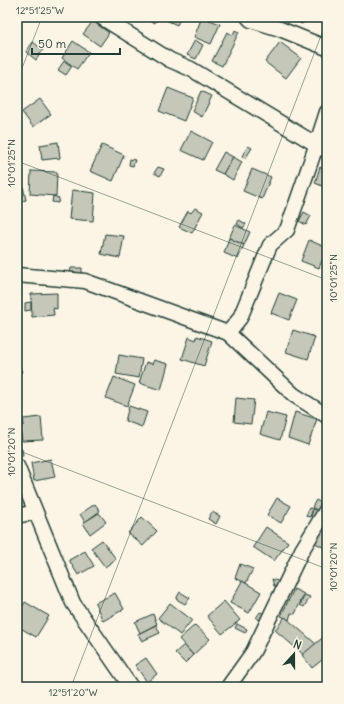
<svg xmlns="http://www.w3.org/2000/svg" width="344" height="704" font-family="Delius,sans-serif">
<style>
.building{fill:#c5c7b9;stroke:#1f3d34}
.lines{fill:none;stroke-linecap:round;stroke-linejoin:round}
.minor-casing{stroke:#1f3d34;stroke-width:17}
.minor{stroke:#fcf5e5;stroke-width:14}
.ticks{fill:none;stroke:#1f3d34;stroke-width:1;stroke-opacity:0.45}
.neatline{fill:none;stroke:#1f3d34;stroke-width:1.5}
.ticks-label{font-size:10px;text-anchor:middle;fill:#1f3d34}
</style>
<rect width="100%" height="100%" fill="#fcf5e5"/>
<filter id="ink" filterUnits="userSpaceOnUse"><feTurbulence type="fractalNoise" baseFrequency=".025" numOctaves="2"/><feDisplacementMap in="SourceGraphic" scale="8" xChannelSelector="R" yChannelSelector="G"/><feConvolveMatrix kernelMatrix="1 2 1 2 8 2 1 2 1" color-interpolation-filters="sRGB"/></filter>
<g filter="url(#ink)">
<g class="building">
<polygon points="144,17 158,17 155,23"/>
<polygon points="167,17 181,17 177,25 166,20"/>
<polygon points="202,17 220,24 211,44 194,37"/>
<polygon points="287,17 306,17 302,24"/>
<polygon points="93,21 109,33 100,46 83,34"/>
<polygon points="235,30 239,32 222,66 212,61 227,32 233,35"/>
<polygon points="195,40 203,45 196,59 187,55"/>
<polygon points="73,41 89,52 77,69 62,58"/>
<polygon points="33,42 43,50 36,60 26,52"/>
<polygon points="280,42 301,58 286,78 265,62"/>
<polygon points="64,61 72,66 66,75 58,70"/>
<polygon points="168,88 193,98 184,121 159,111"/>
<polygon points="201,91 212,96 202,117 192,111"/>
<polygon points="40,99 51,114 33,127 22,112"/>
<polygon points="191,131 212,142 203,160 181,150"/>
<polygon points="58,142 60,158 42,160 40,145"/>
<polygon points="102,145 124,155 113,181 90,171"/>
<polygon points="248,146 252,148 245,159 242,156"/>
<polygon points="224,152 233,157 223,174 214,170"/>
<polygon points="233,157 242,162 233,180 223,174"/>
<polygon points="130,159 135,160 133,166 129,165"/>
<polygon points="19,167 26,200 17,202 17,168"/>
<polygon points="158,167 164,169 160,176 154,173"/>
<polygon points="320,167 327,170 327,188 315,183"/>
<polygon points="252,169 271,177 262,199 243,191"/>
<polygon points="31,171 57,172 56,196 30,194"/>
<polygon points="72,190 95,193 93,221 69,219"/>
<polygon points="53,196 59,198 58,203 52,202"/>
<polygon points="195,208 203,212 192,233 179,227 188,211 191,213"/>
<polygon points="304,212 311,216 306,225 299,221"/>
<polygon points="239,220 246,224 243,228 237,224"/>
<polygon points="235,225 250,232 244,245 229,238"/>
<polygon points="105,234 124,236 120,258 101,254"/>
<polygon points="229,238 244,245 238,259 224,253"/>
<polygon points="309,240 327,248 319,268 301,261"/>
<polygon points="71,268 82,268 82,273 70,273"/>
<polygon points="57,293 57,309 53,308 54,315 32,317 31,294"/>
<polygon points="279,293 297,300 289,320 271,313"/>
<polygon points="31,302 31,310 25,311 25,303"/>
<polygon points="293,330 315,337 308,359 286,352"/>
<polygon points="197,336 212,341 204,366 182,359 189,337 196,340"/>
<polygon points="119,355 142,359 139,378 116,374"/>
<polygon points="154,360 168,364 161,390 139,383 146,362 152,364"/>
<polygon points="17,361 22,372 17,374"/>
<polygon points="114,377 135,385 127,406 106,398"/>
<polygon points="236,398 254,400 251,424 234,422"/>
<polygon points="129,406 147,412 142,427 125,421"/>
<polygon points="266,412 286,417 280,440 260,434"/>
<polygon points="295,412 317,419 308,445 288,438"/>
<polygon points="41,417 43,440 22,441 20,426 24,425 23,419"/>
<polygon points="17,449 22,449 23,456 17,457"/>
<polygon points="51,459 55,477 34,481 31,463"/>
<polygon points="277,498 291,506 281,523 267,515"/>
<polygon points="316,500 323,504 318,511 312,507"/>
<polygon points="95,504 100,511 85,522 80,514"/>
<polygon points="309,508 313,509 310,517 306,516"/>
<polygon points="313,509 317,511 315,519 311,517"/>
<polygon points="212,512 220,516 216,524 208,519"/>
<polygon points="99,513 106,522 90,534 83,523"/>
<polygon points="142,517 157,531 143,546 128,533"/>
<polygon points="324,525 327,526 327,549 315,543"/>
<polygon points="266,527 288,542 274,561 253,547"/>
<polygon points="102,540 116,559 105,567 91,548"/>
<polygon points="85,551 94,566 78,575 69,560"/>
<polygon points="240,564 253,569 246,583 235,578"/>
<polygon points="272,579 280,582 279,587 274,586"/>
<polygon points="242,581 261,592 249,613 230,603"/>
<polygon points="294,589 304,594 295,614 291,613 289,620 281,616"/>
<polygon points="180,592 190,598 185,604 176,599"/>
<polygon points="115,593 124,609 103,621 95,603"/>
<polygon points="305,595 310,597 304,607 300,605"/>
<polygon points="224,601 240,620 222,634 207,616"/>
<polygon points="25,602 49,616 36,637 17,626 17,616"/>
<polygon points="170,603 192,620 180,635 158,618"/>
<polygon points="260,612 269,616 266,623 256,618"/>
<polygon points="153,614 157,624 140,633 135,622"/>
<polygon points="285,617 316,644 305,656 275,630"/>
<polygon points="237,624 247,629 245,633 235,628"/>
<polygon points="156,625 160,633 142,641 138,634"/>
<polygon points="195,625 210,639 193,655 179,639"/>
<polygon points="327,634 327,656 312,668 302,655"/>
<polygon points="184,645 193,655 185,663 175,653"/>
<polygon points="146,658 157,674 147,682 135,665"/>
</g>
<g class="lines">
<g class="minor-casing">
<g id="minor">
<polyline points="101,17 170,60 191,69 327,151"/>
<polyline points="248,17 251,20 280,29 327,48"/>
<polyline points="17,275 85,281 228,333 294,395 327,416"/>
<polyline points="228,333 240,318 270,245 287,230 311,161 327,112"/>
<polyline points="17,466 73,603 131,687"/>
<polyline points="17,516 35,512"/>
<polyline points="228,687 253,652 302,550 327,509"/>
</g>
</g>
<use href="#minor" class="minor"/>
</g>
</g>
<path class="ticks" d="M17,81L42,17M17,161L327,280M17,450L327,569M71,687L327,20"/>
<rect width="344" height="704" fill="none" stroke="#fcf5e5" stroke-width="44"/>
<g transform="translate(294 654) rotate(21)" stroke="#fcf5e5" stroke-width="3" paint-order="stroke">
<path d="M0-3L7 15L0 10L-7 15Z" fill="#1f3d34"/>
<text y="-6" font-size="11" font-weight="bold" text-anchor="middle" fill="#1f3d34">N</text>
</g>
<path d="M32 48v6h88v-6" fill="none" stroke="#1f3d34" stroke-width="2"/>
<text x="38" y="48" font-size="12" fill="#1f3d34" stroke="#fcf5e5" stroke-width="3" paint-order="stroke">50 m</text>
<rect x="22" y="22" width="300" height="660" class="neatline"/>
<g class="ticks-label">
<text x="40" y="14">12°51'25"W</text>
<text transform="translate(11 163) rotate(-90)" y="4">10°01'25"N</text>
<text transform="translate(333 278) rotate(-90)" y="4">10°01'25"N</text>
<text transform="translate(11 452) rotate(-90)" y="4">10°01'20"N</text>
<text transform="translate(333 567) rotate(-90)" y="4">10°01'20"N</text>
<text x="73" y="696">12°51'20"W</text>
</g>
</svg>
